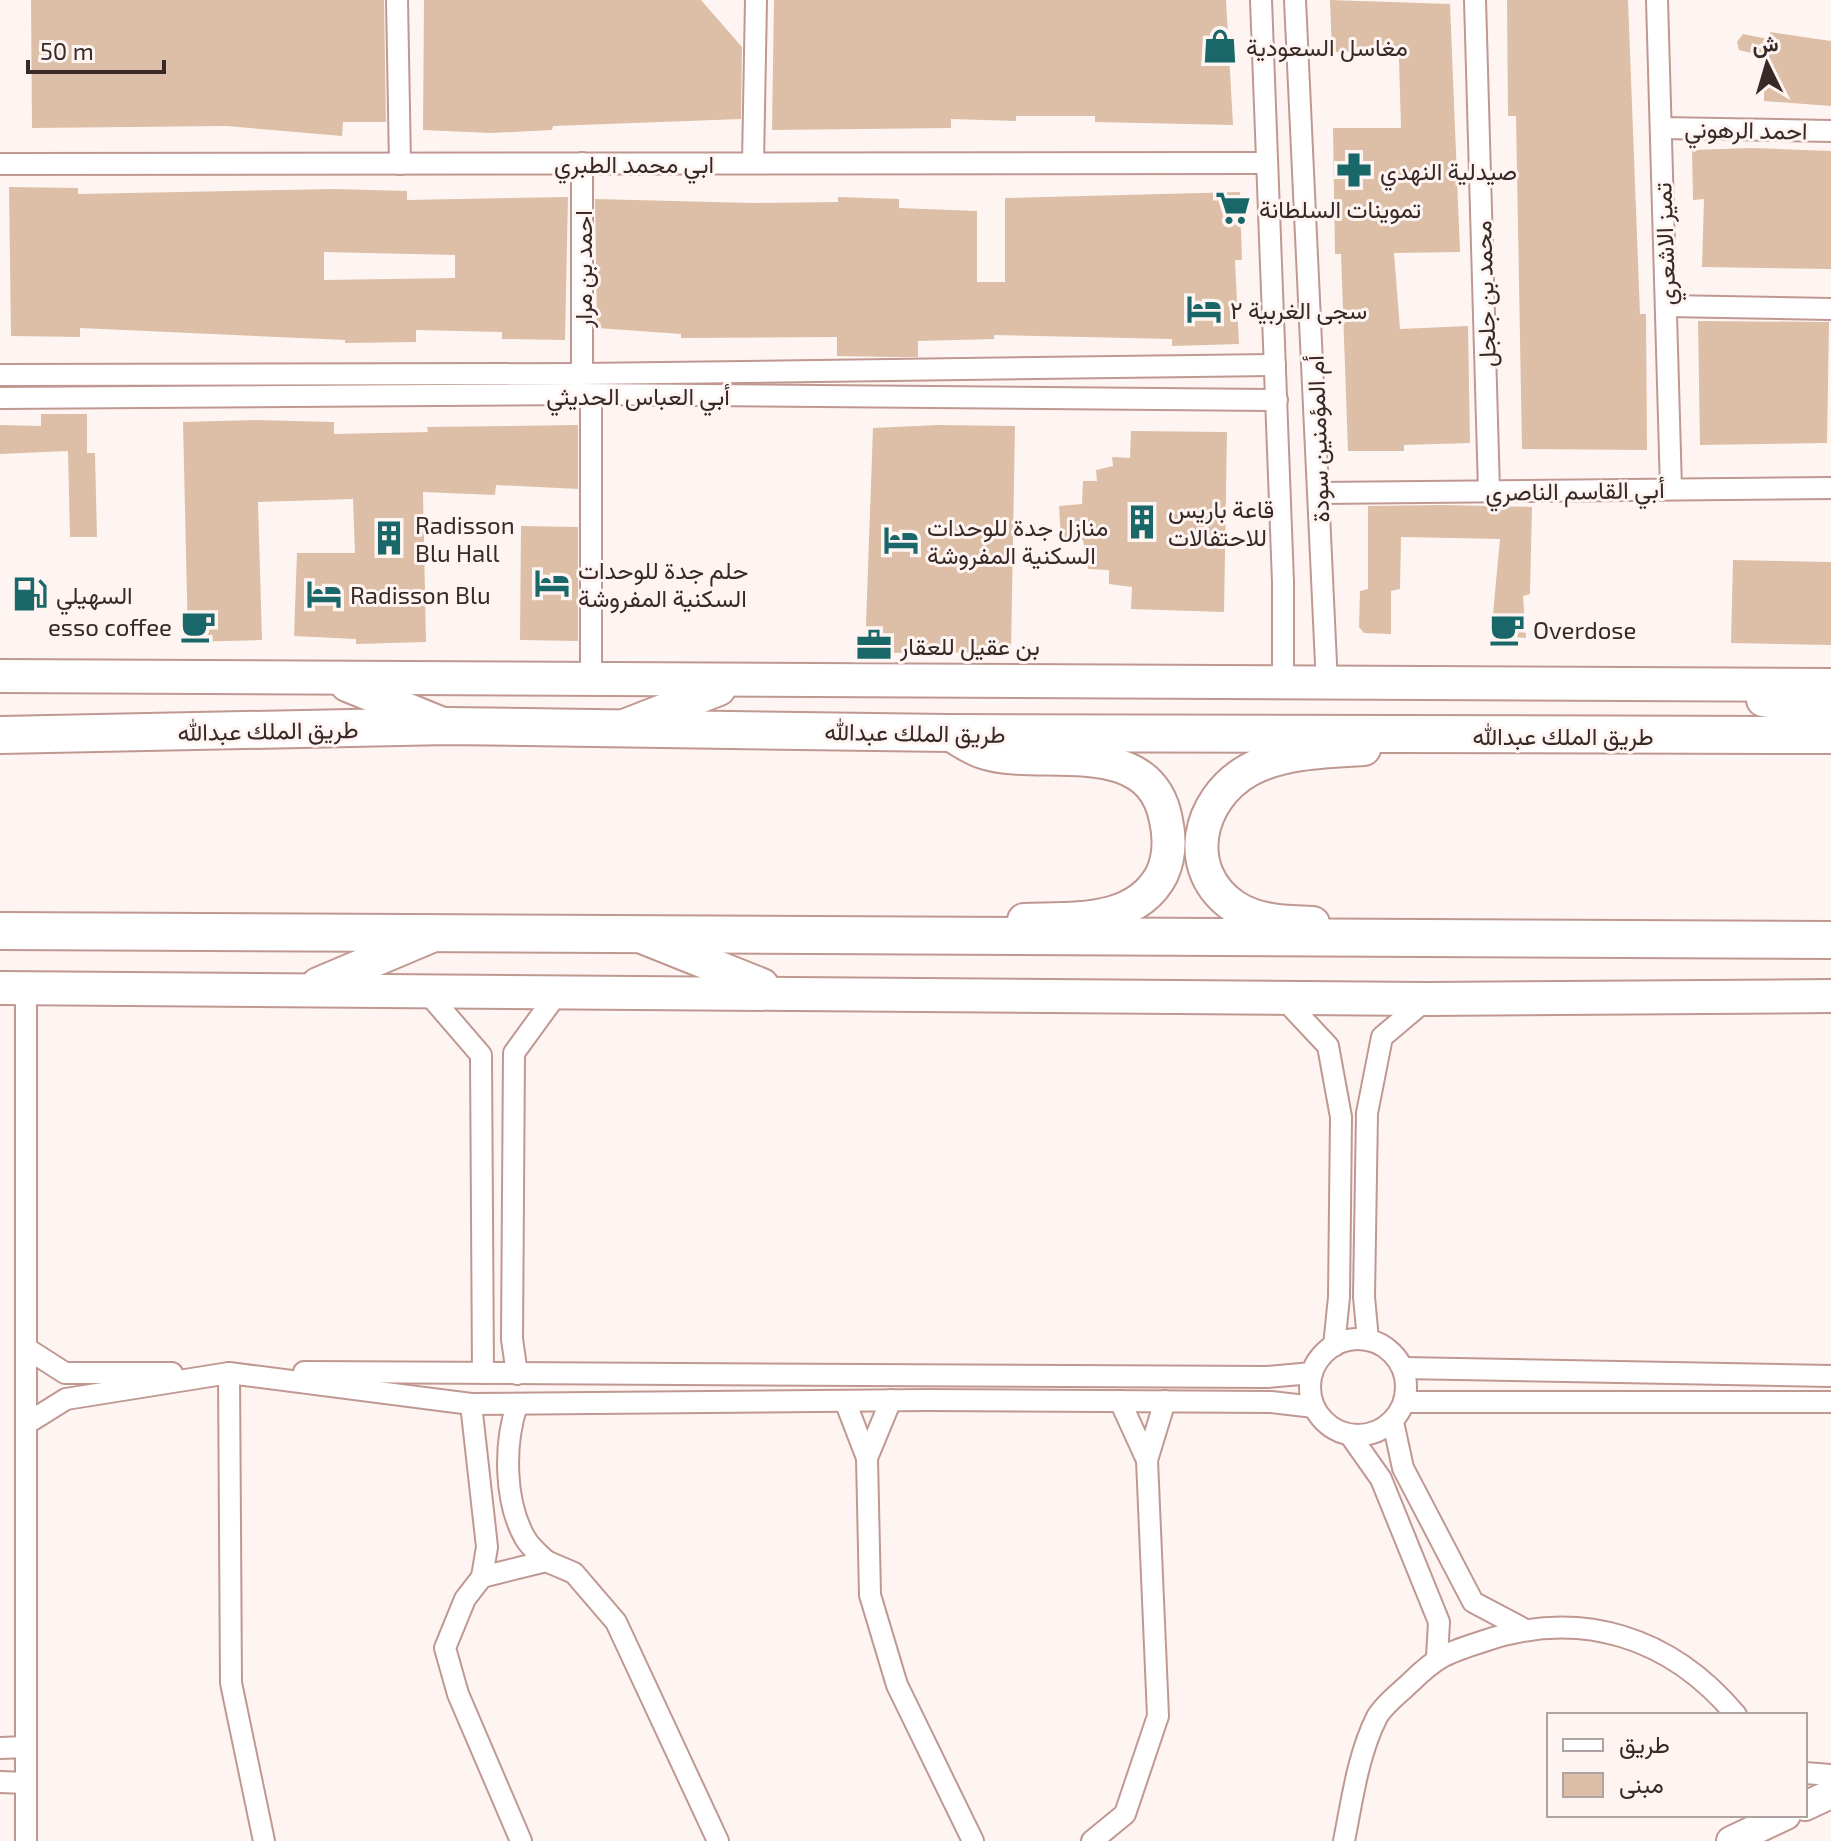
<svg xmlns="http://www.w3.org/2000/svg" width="1831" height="1841" font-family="'Exo 2',Vazirmatn,sans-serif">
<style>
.building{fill:#dcbfa6;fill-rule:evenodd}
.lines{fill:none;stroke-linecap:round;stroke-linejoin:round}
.street-casing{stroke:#c09892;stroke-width:24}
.secondary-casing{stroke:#c09892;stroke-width:32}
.primary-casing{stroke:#c09892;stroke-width:36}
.highway-casing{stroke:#c09892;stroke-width:40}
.street{stroke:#fff;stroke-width:20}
.secondary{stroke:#fff;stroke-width:28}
.primary{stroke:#fff;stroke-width:32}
.highway{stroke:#fff;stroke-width:36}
.labels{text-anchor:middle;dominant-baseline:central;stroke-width:6;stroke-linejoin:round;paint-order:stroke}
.poi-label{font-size:24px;fill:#382826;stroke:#fef5f3;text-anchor:start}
.street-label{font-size:24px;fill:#382826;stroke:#fef5f3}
</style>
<rect width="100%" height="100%" fill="#fef5f3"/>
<g class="building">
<polygon points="31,0 384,0 386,122 343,122 342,136 226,126 32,128"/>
<polygon points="424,0 701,0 742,47 741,119 553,126 552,130 491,133 423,130"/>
<polygon points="774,0 1226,0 1233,125 1095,122 1095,116 1016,116 1016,121 951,119 951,128 772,130"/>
<polygon points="1330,0 1450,4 1460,252 1394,253 1400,329 1468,326 1470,443 1404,445 1404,451 1348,451 1341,254 1335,254 1333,128 1401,128 1399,59 1398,51 1332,52"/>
<polygon points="1507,0 1628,0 1640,314 1646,314 1647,450 1522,449 1516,116 1508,116"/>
<polygon points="1770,32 1831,41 1831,106 1764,101 1764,56 1739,50 1737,42 1743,34 1768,39"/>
<polygon points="1751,148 1831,151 1831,269 1702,267 1704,199 1693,200 1692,150"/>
<path d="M9,187L78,188V194L335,189L407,191V200L568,197L565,340L502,339V332L416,330V342L345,343V340L80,328V337L11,336ZM324,252L455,255V278L324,280Z"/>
<polygon points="1240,192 1242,260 1235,260 1239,344 1172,346 1172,339 994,335 994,339 918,341 918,357 891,357 837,356 837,337 681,338 681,334 597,328 595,199 752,203 838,202 838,197 899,199 899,208 977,211 977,282 1005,282 1005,198"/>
<polygon points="1698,321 1829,322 1827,443 1700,445"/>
<polygon points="41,414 87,414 87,453 95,453 97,537 70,537 68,451 0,454 0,425 41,426"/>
<polygon points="256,420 334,422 334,434 428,432 427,427 578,425 578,489 496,485 495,495 423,492 426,642 356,644 356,639 294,636 297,553 355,553 353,499 258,502 262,640 188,642 183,422"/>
<polygon points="938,425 1015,426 1011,652 865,653 873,428"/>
<polygon points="1131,431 1227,432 1224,612 1131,609 1132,587 1109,584 1109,570 1088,569 1083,540 1061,538 1059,506 1082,504 1083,481 1097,481 1096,470 1113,466 1112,457 1130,458"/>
<polygon points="1442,505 1532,507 1530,594 1523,596 1526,638 1491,635 1500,539 1401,537 1400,589 1391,591 1391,634 1364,633 1359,627 1360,591 1368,589 1368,506"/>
<polygon points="521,526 578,527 578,641 520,640"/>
<polygon points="1733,560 1831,562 1831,645 1731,643"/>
</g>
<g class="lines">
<g class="street-casing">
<g id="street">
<polyline points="397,0 400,164"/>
<polyline points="1261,0 1283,582 1283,685"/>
<polyline points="1295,0 1327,685"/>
<polyline points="1475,0 1489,491"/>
<polyline points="1657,0 1671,489"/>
<polyline points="1661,128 1831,131"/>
<polyline points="582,163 582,374"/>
<polyline points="753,163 756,0"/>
<polyline points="0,164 1267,163"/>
<polyline points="1666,306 1831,309"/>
<polyline points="0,375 582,374 1275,365"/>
<polyline points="591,395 591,681"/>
<polyline points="0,398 579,394 1277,400"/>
<polyline points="1319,493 1831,488"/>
<polyline points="425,990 481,1055 483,1373"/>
<polyline points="1283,998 1328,1046 1341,1117 1339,1297 1334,1346"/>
<circle cx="1358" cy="1387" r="48"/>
<polyline points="1368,1340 1364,1297 1367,1113 1382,1037 1427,999"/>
<polyline points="26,1348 65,1373 172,1373"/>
<polyline points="1403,1368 1831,1376"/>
<polyline points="304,1372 1268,1377 1312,1373"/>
<polyline points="229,1373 231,1683 264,1841"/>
<polyline points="517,1374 512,1339 514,1053 559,991"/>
<polyline points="845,1401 867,1458 870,1595 897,1685 973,1841"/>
<polyline points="1120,1401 1147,1460"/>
<polyline points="1405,1402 1831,1402"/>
<polyline points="471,1404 487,1547 482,1577"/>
<path d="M517,1405C504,1444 504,1501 525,1538C530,1547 539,1554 546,1561"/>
<polyline points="1393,1422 1403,1468 1473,1602 1522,1628"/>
<polyline points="26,1424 66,1399 229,1373 471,1404 927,1400 1271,1402 1314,1407"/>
<polyline points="1350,1435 1381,1479 1439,1622 1437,1657"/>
<polyline points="867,1458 891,1400"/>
<polyline points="0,1748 26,1747"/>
<polyline points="1805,1773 1831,1775"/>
<polyline points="0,1782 26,1783"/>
<polyline points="26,1841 26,988"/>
<polyline points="521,1841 458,1694 445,1648 465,1599 482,1577 546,1561 574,1573 616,1622 718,1841"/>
<polyline points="1092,1841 1125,1814 1158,1716 1147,1460 1165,1401"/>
<path d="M1344,1841C1352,1801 1358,1754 1377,1717C1384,1704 1401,1692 1411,1682C1440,1654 1448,1653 1484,1641C1581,1608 1671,1637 1736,1715"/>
</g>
</g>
<g class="secondary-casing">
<g id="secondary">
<polyline points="1805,1806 1831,1794"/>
<polyline points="1731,1841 1786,1815"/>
</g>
</g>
<g class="primary-casing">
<g id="primary">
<polyline points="0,676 1831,685"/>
<polyline points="347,685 445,725"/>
<polyline points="1763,700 1831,712"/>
<polyline points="624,726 719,689"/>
<path d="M948,733C960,740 973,750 986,753C1041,770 1150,733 1166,820C1170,838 1170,856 1162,874C1136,925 1072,918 1024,920"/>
<path d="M1313,923C1287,922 1258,922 1235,907C1181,871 1197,799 1249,770C1282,752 1327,751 1364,749"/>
<polyline points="642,937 762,985"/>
<polyline points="318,984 434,935"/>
<polyline points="0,988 1427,999 1831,996"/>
</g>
</g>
<g class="highway-casing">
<g id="highway">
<polyline points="0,735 448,726 948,733 1831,735"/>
<polyline points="0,931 1831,940"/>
</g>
</g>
<use href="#street" class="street"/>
<use href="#secondary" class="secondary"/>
<use href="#primary" class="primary"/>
<use href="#highway" class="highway"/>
</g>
<defs>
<g id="shop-bare" transform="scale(2.76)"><path d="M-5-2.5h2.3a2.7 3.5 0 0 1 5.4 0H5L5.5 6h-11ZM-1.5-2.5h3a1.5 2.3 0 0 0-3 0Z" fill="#196769" stroke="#fef5f3" stroke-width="2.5" paint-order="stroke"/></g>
<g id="pharmacy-bare" transform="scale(2.76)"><path d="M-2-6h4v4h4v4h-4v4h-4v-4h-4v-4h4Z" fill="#196769" stroke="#fef5f3" stroke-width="2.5" paint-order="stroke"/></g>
<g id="supermarket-bare" transform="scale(2.76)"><path d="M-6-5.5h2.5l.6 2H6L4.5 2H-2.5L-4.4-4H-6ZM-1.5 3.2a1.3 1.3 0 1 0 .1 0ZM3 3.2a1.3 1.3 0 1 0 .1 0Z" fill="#196769" stroke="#fef5f3" stroke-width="2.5" paint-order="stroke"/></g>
<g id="hotel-bare" transform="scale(2.76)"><path d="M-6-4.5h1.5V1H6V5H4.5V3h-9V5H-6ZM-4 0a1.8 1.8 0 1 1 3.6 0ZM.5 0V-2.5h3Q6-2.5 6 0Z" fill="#196769" stroke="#fef5f3" stroke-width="2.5" paint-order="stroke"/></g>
<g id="building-bare" transform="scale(2.76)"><path d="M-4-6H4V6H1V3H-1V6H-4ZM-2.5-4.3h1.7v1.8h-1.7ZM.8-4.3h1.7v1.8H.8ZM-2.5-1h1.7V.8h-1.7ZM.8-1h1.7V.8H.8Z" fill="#196769" stroke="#fef5f3" stroke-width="2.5" paint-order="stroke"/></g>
<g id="fuel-bare" transform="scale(2.76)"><path d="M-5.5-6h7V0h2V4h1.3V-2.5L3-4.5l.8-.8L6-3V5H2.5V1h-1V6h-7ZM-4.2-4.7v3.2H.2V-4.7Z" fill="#196769" stroke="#fef5f3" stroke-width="2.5" paint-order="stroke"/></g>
<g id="cafe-bare" transform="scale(2.76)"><path d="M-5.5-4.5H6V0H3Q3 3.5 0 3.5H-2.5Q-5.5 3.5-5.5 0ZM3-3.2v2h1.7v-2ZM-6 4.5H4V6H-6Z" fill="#196769" stroke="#fef5f3" stroke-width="2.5" paint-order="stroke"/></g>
<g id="office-bare" transform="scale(2.76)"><path d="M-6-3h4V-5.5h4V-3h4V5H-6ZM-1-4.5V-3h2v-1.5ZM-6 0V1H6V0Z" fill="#196769" stroke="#fef5f3" stroke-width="2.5" paint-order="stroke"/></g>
</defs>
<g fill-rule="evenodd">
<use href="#shop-bare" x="1220" y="46"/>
<use href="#pharmacy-bare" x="1354" y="170"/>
<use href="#supermarket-bare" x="1233" y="208"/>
<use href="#hotel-bare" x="1204" y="309"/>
<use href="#building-bare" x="1142" y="522"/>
<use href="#building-bare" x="389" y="538"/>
<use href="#hotel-bare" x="901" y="540"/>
<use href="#hotel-bare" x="552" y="583"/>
<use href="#fuel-bare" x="30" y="594"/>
<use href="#hotel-bare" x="324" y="594"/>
<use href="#cafe-bare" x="198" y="626"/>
<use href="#cafe-bare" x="1507" y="629"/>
<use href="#office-bare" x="874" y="645"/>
</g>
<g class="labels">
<g class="poi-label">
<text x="1246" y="46">مغاسل السعودية</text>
<text x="1380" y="170">صيدلية النهدي</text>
<text x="1259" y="208">تموينات السلطانة</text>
<text x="1230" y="309">سجى الغربية ٢</text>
<text x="1168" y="508">قاعة باريس<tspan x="1168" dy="28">للاحتفالات</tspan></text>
<text x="415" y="524">Radisson<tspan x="415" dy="28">Blu Hall</tspan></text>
<text x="927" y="526">منازل جدة للوحدات<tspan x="927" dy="28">السكنية المفروشة</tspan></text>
<text x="578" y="569">حلم جدة للوحدات<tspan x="578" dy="28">السكنية المفروشة</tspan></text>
<text x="56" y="594">السهيلي</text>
<text x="350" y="594">Radisson Blu</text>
<text x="172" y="626" text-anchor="end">esso coffee</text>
<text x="1533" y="629">Overdose</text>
<text x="900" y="645">بن عقيل للعقار</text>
</g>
<g class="street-label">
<text transform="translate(1746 129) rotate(1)">احمد الرهوني</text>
<text x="634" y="163">ابي محمد الطبري</text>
<text transform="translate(1664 244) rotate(-92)">تميز الاشعري</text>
<text transform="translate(582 269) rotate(-90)">احمد بن مرار</text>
<text transform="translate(1484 294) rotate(-92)">محمد بن جلجل</text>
<text x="638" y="395">أبي العباس الحديثي</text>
<text transform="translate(1317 439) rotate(-92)">أم المؤمنين سودة</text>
<text transform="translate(1575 490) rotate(-1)">أبي القاسم الناصري</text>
<text transform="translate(268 730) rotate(-1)">طريق الملك عبدالله</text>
<text transform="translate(915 732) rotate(1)">طريق الملك عبدالله</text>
<text x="1563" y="735">طريق الملك عبدالله</text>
</g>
</g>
<rect x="1547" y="1713" width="260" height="104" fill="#fef5f3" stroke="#afa3a1" stroke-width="2"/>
<rect x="1563" y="1739" width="40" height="12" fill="#ffffff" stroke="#afa3a1" stroke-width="2"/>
<text x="1619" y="1753" font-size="24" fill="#382826">طريق</text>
<rect x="1563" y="1773" width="40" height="24" fill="#dcbfa6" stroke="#afa3a1" stroke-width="2"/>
<text x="1619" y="1793" font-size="24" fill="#382826">مبنى</text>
<g transform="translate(1767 64) rotate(355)" stroke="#fef5f3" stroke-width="6" paint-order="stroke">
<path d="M0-6L14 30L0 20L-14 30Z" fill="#382826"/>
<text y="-12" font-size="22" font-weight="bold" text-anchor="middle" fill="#382826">ش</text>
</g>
<path d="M28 60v12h136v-12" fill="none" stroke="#382826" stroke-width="4"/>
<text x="40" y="60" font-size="24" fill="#382826" stroke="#fef5f3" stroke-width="6" paint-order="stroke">50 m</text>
</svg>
